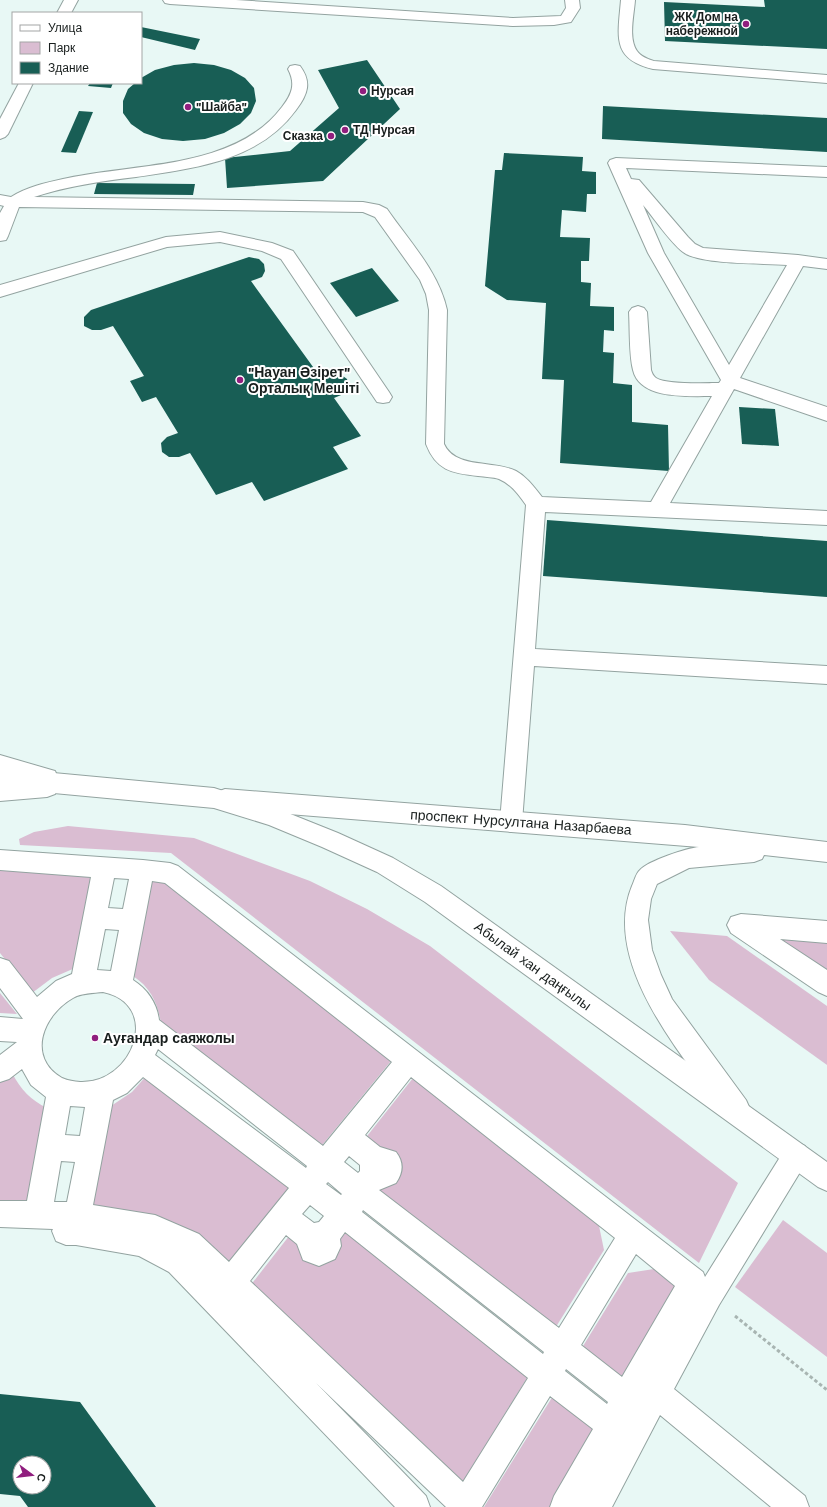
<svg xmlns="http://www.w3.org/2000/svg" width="827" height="1507" font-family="'Work Sans',sans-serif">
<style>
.green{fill:#dabdd2}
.building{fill:#185e55;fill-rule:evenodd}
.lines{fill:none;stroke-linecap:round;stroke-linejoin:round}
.minor-casing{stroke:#93a3a0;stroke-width:2}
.major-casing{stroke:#93a3a0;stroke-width:2}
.highway-casing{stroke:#93a3a0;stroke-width:2}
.path{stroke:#a8b5b2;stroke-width:3;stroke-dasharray:3.5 2.5;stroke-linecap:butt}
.minor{fill:#fff;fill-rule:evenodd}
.major{fill:#fff;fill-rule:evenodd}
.highway{fill:#fff;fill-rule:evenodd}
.poi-dot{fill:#901e7e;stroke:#fff;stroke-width:1.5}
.labels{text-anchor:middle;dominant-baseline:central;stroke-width:4;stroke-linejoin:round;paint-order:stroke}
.far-poi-label{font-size:12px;font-weight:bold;fill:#181e1d;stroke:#fff;text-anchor:start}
.poi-label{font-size:14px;font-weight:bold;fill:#181e1d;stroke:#fff;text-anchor:start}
.street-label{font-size:14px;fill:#181e1d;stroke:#fff}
</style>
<rect width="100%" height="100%" fill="#e8f8f5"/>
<g class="green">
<polygon points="68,826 194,838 310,881 367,909 430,946 738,1183 699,1263 171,853 20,845 19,839 34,832"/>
<polygon points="0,864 95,871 75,968 52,978 32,993 0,953"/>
<path d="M153,876L163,878L391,1061L319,1149L162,1030C159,1007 153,989 133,976Z"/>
<polygon points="670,931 727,936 827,1006 827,1065 709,980"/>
<polygon points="776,936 827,941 827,971"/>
<polygon points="0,993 17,1014 0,1013"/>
<path d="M12,1073C21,1090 31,1100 47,1108L30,1206L0,1205V1082Z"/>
<polygon points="148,1074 294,1183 227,1266 90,1212 111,1106 132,1092"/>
<polygon points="413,1078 598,1221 604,1250 554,1330 368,1189 360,1145"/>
<polygon points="783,1220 827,1253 827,1357 735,1287"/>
<polygon points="341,1222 532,1370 461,1485 250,1286 293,1231"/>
<polygon points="654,1269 682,1289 626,1386 580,1351 628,1273"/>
<polygon points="556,1391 603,1426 557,1507 484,1507"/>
</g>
<g class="building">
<polygon points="764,0 827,0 827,49 665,41 664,2 765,7"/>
<polygon points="141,27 200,39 195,50 141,37"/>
<polygon points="367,60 400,109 323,181 227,188 225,158 290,151 339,108 318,70"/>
<polygon points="194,63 214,65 231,70 245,78 254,88 256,101 251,113 240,124 224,133 205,139 183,141 162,139 144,133 131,124 123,113 123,101 128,89 135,83 141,83 141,78 155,70 174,65"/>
<polygon points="90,83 113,83 111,88 88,86"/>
<polygon points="603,106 827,118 827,152 602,139"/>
<polygon points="79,111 93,112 76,153 61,152"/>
<polygon points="504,153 583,157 582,171 596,172 596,194 587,194 586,212 562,210 560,237 590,238 589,261 581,261 581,282 591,283 590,306 614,307 614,331 604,330 603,352 614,353 613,383 632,385 632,422 668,425 669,471 560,463 564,380 542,379 546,303 507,300 485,286 495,170 502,170"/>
<polygon points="97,183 195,184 193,195 94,194"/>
<polygon points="249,257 259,259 264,264 265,271 262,277 251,281 321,378 331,374 340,374 347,379 349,387 346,393 334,398 361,436 333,447 348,469 264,501 252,482 216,495 190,453 179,457 169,457 162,452 161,443 167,437 178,433 156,397 142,402 130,381 144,376 113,326 101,330 92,330 84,326 84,317 91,310"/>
<polygon points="372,268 399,301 356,317 330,283"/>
<polygon points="739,407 775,409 779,446 742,444"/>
<polygon points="547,520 827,541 827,597 543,576"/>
<path d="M0,1394L80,1402L156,1507H28L20,1496L0,1494ZM20,1463H44V1487H20Z"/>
</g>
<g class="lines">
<g class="minor-casing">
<g id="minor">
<polygon points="64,0 78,0 71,13 57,13"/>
<polygon points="163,0 236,0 513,18 561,16 566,8 565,0 579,0 580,8 571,22 554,25 513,26 170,4 165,3"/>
<path d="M621,0H635C634,15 628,38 637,51C641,57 648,59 654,61L827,75V83L653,69C611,59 618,36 621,0Z"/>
<path d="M295,65L300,66C312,82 308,94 296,110C259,161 195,168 136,177C102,181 67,186 34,197L363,202L379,205L387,209C409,241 439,272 447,310L444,444C455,469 494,460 516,471C527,477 534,487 542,497L651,502L712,396C688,396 640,400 633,370C629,355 630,328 629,312L632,308L638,306L644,308L647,312L651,370C652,373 653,376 656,378C667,385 705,383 719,383L721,380L648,253L608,163L610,160L616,158L827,167V177L626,168L631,179L639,180L688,237L695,244L703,248L798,255L827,259V269L803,266L740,378L827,407V421L734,389L670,503L827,511V525L545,512L535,649L827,666V684L534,666L522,822L519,829L511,832L503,829L500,822L526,505C519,495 511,484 499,479C493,477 485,477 478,476C451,473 436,470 426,444L429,310L426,294L420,280L375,217L363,212L19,207L8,236L6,240L0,241V213L4,206L0,205V195L11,197C27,187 45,183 63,179C133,163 235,170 282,107C292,94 296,84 288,69L290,66ZM643,205C654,218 670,242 683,252C700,265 764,263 787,265L729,365L664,253Z"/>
<polygon points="19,83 33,83 8,134 5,137 0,139 0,119"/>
<polygon points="220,232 272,243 293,251 389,392 392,397 389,402 383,403 377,402 281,259 262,251 220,242 167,247 0,297 0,285 166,237"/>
<polygon points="0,755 55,771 58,778 56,782 58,787 55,794 47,797 0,801 0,781 21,780 0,773"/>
<path d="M0,850L143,860L170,863L178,866L703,1272L705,1277L787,1146L796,1142L805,1146L809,1155L805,1164L719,1305L674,1389L805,1496L809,1507H771L660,1415L612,1507H550L554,1496L593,1429L550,1396L482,1507H446L316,1383L400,1469L426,1496L430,1507H395L169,1272L139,1256L76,1245H66L56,1241L52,1231L53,1229L0,1227V1201H27L46,1097L31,1085L22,1069L9,1079L0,1082V1055L17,1042L0,1041V1017L23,1019L0,988V958L9,961L37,997L56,981L72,974L91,877L0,870ZM114,878L129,879L123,909L108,908ZM152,881L165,883L392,1062L323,1146L159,1020C157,1003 147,989 133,980ZM105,929L119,930L111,971L97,970ZM103,992C162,1004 134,1084 80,1082C74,1081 68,1081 62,1078C26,1057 43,1015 73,998C81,993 94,993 103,992ZM158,1049L307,1166L306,1168L155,1055ZM143,1077L289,1188L229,1262L199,1234L155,1215L93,1205L113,1100L127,1093ZM411,1077L615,1238L559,1328L379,1190L396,1183C403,1173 404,1162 396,1152L380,1147L365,1135ZM70,1106L85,1107L80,1136L65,1135ZM349,1156L360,1165V1171L358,1173L344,1162ZM61,1161L75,1162L67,1202H54ZM328,1182L342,1194L341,1195L326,1184ZM310,1205L324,1216L319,1222L314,1223L302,1214ZM363,1210L544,1352L543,1354L362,1212ZM345,1232L528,1378L463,1482L250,1281L286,1235L297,1244L303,1260L319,1266L335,1259L341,1246L340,1239ZM636,1254L675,1286L622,1377L581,1345ZM566,1369L608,1402L607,1404L565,1371Z"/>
<polygon points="741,914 827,921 827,943 780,939 827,970 827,996 818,992 731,933 727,925 731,917"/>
</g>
</g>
<g class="major-casing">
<path id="major" d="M225,789L685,825L827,842V862L764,855L762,859L754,862L689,868L657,884L651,899L648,920L652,950L661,975L672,999L746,1100L750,1109L746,1118L737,1122L728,1118C685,1059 600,964 632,886C634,882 636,873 640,870C648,861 687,848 699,847L225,809L217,806L214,799L217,792Z"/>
</g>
<g class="highway-casing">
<polygon id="highway" points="0,768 214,788 273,807 338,833 393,858 441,886 827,1162 827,1191 818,1187 425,902 377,872 322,847 269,825 214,808 0,788"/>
</g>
<polyline class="path" points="735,1316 827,1390"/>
<use href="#minor" class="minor"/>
<use href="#major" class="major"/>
<use href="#highway" class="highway"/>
</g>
<g class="poi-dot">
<circle cx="746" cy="24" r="4"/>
<circle cx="363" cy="91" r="4"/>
<circle cx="188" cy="107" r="4"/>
<circle cx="345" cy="130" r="4"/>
<circle cx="331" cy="136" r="4"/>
<circle cx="240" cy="380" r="4"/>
<circle cx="95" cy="1038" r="4"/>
</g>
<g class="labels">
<g class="far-poi-label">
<text x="738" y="17" text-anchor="end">ЖК Дом на<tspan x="738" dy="14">набережной</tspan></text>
<text x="371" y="91">Нурсая</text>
<text x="196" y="107">"Шайба"</text>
<text x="353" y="130">ТД Нурсая</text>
<text x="323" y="136" text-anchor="end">Сказка</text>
</g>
<g class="poi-label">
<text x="248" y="372">"Науан Әзірет"<tspan x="248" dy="16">Орталық Мешіті</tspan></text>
<text x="103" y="1038">Ауғандар саяжолы</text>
</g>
<g class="street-label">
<text transform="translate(521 822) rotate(4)">проспект Нурсултана Назарбаева</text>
<text transform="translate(533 966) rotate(36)">Абылай хан даңғылы</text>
</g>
</g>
<rect x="12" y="12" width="130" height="72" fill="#ffffff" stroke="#a3a5a5"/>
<rect x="20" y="25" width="20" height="6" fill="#ffffff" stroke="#a3a5a5"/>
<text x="48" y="32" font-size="12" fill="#181e1d">Улица</text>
<rect x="20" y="42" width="20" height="12" fill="#dabdd2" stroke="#a3a5a5"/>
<text x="48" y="52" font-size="12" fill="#181e1d">Парк</text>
<rect x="20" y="62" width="20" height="12" fill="#185e55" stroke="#a3a5a5"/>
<text x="48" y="72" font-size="12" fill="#181e1d">Здание</text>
<g transform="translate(32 1475) rotate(105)"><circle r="19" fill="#ffffff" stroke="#a3a5a5"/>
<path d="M0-3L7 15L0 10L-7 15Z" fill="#901e7e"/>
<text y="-6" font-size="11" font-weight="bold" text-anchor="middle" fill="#181e1d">С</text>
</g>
</svg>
